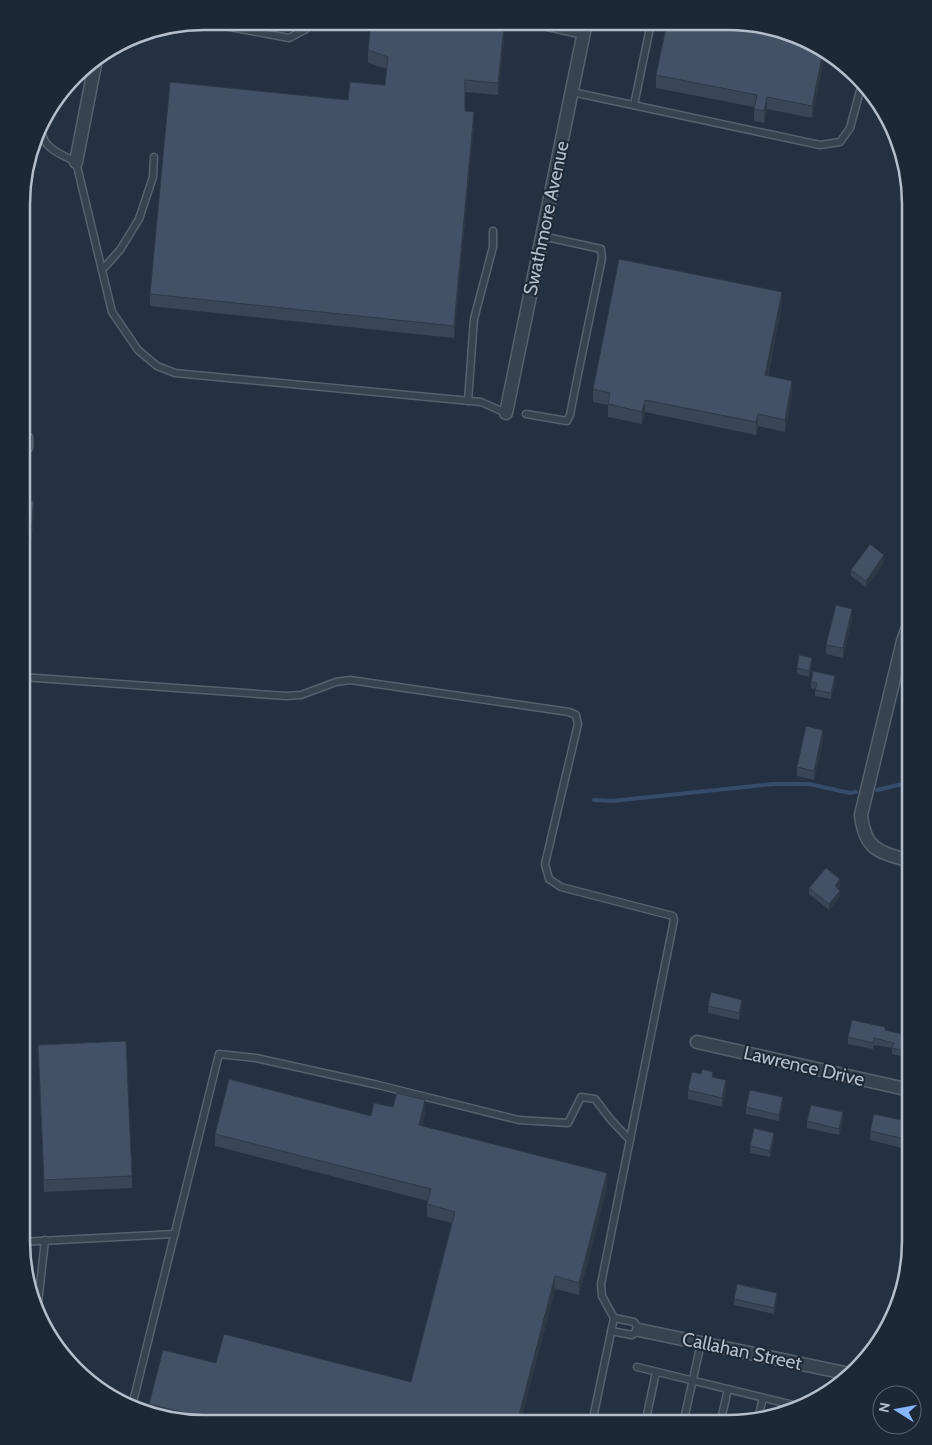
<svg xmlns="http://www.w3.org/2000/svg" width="932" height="1445" font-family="Cabin,sans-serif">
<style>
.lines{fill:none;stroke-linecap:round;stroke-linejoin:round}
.stream{stroke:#364c6b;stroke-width:4}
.service-casing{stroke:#56616f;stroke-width:9}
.minor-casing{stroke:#56616f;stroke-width:15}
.service{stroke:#384352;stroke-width:6}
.minor{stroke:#384352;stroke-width:12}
.wall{fill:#394657}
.shaded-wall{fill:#2e3947}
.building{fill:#425165;stroke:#2e3947}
.labels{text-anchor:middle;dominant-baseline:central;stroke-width:4;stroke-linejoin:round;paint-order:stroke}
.street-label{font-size:19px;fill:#b5becc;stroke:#1d2837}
.rim{fill:none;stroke:#b5becc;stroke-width:2.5}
</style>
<rect width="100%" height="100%" fill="#243143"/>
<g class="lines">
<g class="stream">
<polyline points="877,790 911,782"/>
<polyline points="594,800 612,801 773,784 809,784 850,793 856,792"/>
</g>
<g class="service-casing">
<g id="service">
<polyline points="203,22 289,38 306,29 309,22"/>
<polyline points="525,22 584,35"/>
<polyline points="572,92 820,145 840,142 850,128 861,87"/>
<polyline points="634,105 651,23"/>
<path d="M45,118C44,121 42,126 42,130C41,148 63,155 76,162L112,312L138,350L157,366L175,373L481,402L506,413"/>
<polyline points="102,270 120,250 139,219 153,177 154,157"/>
<polyline points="468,401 474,319 493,247 493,231"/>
<polyline points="526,414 567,421 570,415 578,374 602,258 601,249 542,236"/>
<polyline points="22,430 29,437 29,448"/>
<polyline points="22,677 286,696 301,695 336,682 350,680 569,712 576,715 578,724 545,864 549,879 561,887 673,916 674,920 601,1284 602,1296 614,1318 592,1423"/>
<polyline points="21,1242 175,1234"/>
<polyline points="37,1313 45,1240"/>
<polyline points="611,1331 632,1335 639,1330 634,1322 614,1318"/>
<polyline points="637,1367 802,1407"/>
<polyline points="133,1402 219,1054 256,1058 378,1085 519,1120 568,1123 581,1097 595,1099 611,1120 630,1140"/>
<polyline points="758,1418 763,1398"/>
<polyline points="645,1424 656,1372"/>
<polyline points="683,1424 701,1343"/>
<polyline points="720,1424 728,1389"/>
</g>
</g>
<g class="minor-casing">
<g id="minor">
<polyline points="76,162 96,59"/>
<polyline points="506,413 586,22"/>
<path d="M910,861C880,852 865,851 861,815L903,641L911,619"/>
<polyline points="697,1042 910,1090"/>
<polyline points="639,1330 845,1373"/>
</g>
</g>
<use href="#service" class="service"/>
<use href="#minor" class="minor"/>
</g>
<g class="wall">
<polygon points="504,39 498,95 465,92 465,111 474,124 454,338 150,306 150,294 348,100 385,85 387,69 368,63 368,50"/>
<polygon points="825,53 812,118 767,109 764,123 754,121 754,107 656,88 656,75"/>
<polygon points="782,304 768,376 792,393 785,432 758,426 756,435 645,412 642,424 608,417 608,405 593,402 593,389"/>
<polygon points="22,500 34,513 27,583 22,583"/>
<polygon points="911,516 911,538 908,526 908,517"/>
<polygon points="884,562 866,587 851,576 851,570"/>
<polygon points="852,618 843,658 826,654 826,645"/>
<polygon points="812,664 809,677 797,674 797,668"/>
<polygon points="811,682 835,682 831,699 815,696 815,689 811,688"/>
<polygon points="823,739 814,780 797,776 797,767"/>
<polygon points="840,885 838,889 840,897 829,910 809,894 809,888"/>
<polygon points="708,1006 742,1006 739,1020 708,1013"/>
<polygon points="885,1030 910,1036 910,1058 892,1054 892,1048 874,1045 873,1049 848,1044 848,1037"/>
<polygon points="38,1045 132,1176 132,1188 44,1192"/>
<polygon points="713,1077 726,1090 722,1107 688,1099 688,1090"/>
<polygon points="783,1103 779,1121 746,1114 746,1107"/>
<polygon points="393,1107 425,1113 422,1126 607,1186 579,1295 555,1289 520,1423 181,1422 149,1409 149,1404 216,1363 411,1382 452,1223 427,1217 427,1204 428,1201 215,1146 215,1134 371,1116"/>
<polygon points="843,1119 839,1135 807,1128 807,1121"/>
<polygon points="910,1127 910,1150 870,1140 870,1131"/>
<polygon points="774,1139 770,1157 750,1153 750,1146"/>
<polygon points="734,1299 777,1299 774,1314 734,1305"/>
</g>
<g class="shaded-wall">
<polygon points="504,27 504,39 498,95 498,83"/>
<polygon points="823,52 825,53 812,118 812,106"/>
<polygon points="767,97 767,109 764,123 764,111"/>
<polygon points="474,112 474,124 454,338 454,326"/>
<polygon points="782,292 782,304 765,388 765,375"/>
<polygon points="792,381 792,393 785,432 785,420"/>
<polygon points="645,400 645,412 642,424 642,412"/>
<polygon points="758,414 758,426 756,435 756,422"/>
<polygon points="34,501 34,513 27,583 27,571"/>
<polygon points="884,555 884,562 866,587 866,581"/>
<polygon points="852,609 852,618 843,658 843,648"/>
<polygon points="812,658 812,664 809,677 809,671"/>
<polygon points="835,676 835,682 831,699 831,693"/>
<polygon points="823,730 823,739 814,780 814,771"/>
<polygon points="840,879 840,885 835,892 835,886"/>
<polygon points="840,891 840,897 829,910 829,904"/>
<polygon points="742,1000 742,1006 739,1020 739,1013"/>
<polygon points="726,1080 726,1090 722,1107 722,1098"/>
<polygon points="783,1097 783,1103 779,1121 779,1115"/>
<polygon points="425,1100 425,1113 419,1137 419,1125"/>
<polygon points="843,1112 843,1119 839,1135 839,1129"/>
<polygon points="774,1133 774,1139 770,1157 770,1151"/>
<polygon points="607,1173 607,1186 579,1295 579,1283"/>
<polygon points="555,1276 555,1289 520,1423 517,1423"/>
<polygon points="777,1293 777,1299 774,1314 774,1308"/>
</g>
<g class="building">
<polygon points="371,22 450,22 504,27 498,83 465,80 465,111 474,112 454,326 150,294 170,82 348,100 350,82 385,85 388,57 368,50"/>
<polygon points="667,23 752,23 823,52 812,106 767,97 764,111 754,109 757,95 656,75"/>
<polygon points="619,259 782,292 765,375 792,381 785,420 758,414 756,422 645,400 642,412 608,404 610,393 593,389"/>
<polygon points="22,500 34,501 27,571 22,570"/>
<polygon points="911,516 911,529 908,517"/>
<polygon points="870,544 884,555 866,581 851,570"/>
<polygon points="836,605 852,609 843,648 826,645"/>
<polygon points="799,655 812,658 809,671 797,668"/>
<polygon points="813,671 835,676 831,693 815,690 817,683 811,682"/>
<polygon points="806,726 823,730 814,771 797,767"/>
<polygon points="826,868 840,879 835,886 840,891 829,904 809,888"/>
<polygon points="711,992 742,1000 739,1013 708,1006"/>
<polygon points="852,1020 885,1027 885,1030 910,1036 910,1052 892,1048 894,1043 874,1038 873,1043 848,1037"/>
<polygon points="126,1041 132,1176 44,1180 38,1045"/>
<polygon points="702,1069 713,1072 712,1077 726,1080 722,1098 688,1090 692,1072 701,1074"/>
<polygon points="229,1079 371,1116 374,1103 393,1107 397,1093 425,1100 419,1125 607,1173 579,1283 555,1276 517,1423 222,1422 149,1404 163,1350 216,1363 224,1334 411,1382 455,1212 427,1204 431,1189 215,1134"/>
<polygon points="750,1090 783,1097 779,1115 746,1107"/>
<polygon points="811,1105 843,1112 839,1129 807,1121"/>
<polygon points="874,1114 910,1122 909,1127 910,1127 910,1140 870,1131"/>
<polygon points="754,1128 774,1133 770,1151 750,1146"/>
<polygon points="737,1284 777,1293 774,1308 734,1299"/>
</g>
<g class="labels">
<g class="street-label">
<text transform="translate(546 218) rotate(-78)">Swathmore Avenue</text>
<text transform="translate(804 1066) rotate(13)">Lawrence Drive</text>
<text transform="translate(742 1351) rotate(12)">Callahan Street</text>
</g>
</g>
<path d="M0 0H932V1445H0ZM204 30H728A174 174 0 0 1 902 204V1241A174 174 0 0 1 728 1415H204A174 174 0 0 1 30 1241V204A174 174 0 0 1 204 30Z" fill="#1d2837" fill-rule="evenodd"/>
<path class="rim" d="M204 30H728A174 174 0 0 1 902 204V1241A174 174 0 0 1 728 1415H204A174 174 0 0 1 30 1241V204A174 174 0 0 1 204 30Z"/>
<g transform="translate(897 1410) rotate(281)"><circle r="24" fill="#1d2837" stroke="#5a6473"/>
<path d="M0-4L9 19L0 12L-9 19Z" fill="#87b6ff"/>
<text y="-8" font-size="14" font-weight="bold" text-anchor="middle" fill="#b5becc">N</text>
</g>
</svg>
